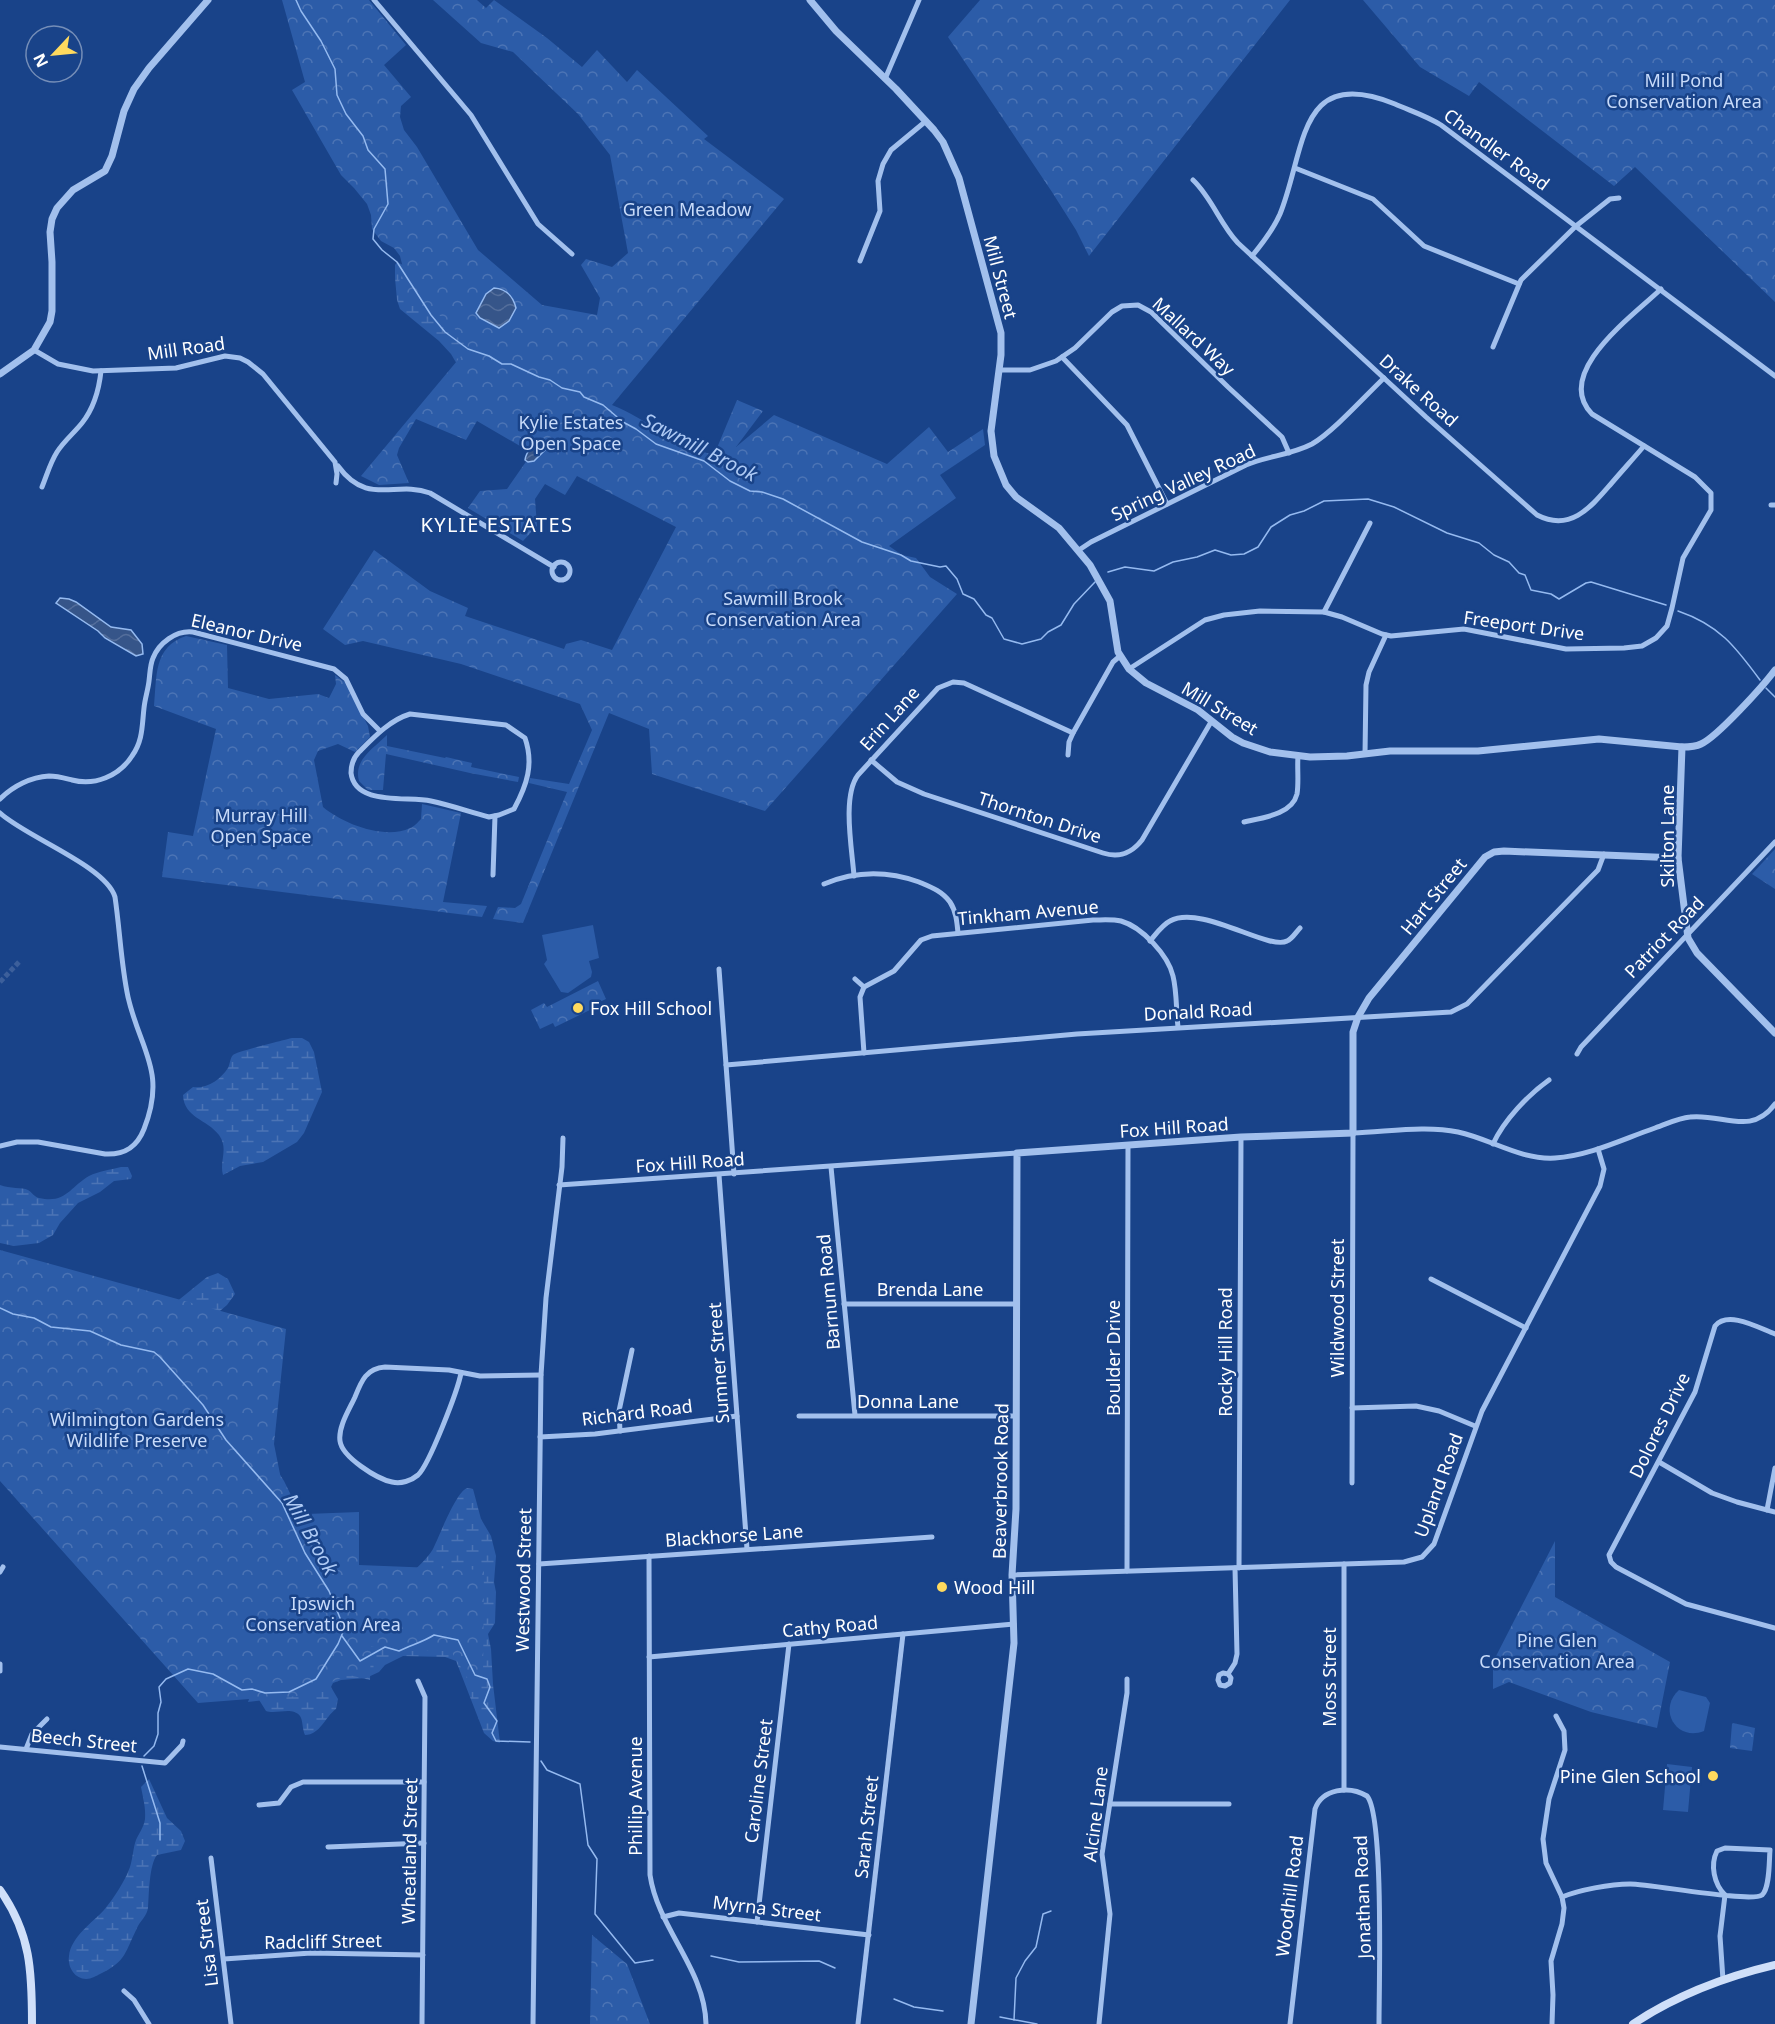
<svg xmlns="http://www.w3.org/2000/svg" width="1775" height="2024" font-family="'Noto Sans',sans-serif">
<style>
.wetland{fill:url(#wetland-marsh)}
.park{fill:url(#park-crowns)}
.pitch{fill:#2c5ca8}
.water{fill:url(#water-waves);stroke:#95baf0;stroke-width:1.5}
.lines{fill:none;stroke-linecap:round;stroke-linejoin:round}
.stream{stroke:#95baf0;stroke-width:1.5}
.minor-tunnel{stroke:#3c5f9b;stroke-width:5;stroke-dasharray:5 2.5;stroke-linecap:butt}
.minor{stroke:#a2c0ed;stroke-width:5}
.tertiary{stroke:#a2c0ed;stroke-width:7}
.secondary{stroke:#cfdff9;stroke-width:8}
.poi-dot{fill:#ffda5e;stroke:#194389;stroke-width:2}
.labels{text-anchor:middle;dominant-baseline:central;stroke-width:5;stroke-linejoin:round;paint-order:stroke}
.park-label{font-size:18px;fill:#c8dbfa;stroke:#194389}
.street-label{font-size:18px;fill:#fff;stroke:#194389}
.poi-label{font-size:18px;fill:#fff;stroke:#194389;text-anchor:start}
.water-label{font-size:20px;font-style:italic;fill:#aecaf5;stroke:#194389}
.neighbourhood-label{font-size:20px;letter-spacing:1.5px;fill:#fff;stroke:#194389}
</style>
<defs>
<pattern id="wetland-marsh" width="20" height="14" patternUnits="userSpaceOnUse" patternTransform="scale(1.5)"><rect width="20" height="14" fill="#2c5ca8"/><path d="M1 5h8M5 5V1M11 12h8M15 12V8" fill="none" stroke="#4c74b5"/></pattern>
<pattern id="park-crowns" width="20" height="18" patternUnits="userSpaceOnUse" patternTransform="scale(1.5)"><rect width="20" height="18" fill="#2c5ca8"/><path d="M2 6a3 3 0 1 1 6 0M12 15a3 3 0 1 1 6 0" fill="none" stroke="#4c74b5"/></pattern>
<pattern id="water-waves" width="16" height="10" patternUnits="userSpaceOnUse" patternTransform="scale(1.5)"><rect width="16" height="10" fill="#365589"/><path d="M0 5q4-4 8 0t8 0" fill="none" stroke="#546e9b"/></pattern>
</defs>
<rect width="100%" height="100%" fill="#194389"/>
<g class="wetland">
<polygon points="397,262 405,266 477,341 461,371 451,354 439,341 400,309 397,300 395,278 395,265"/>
<path d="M292,1038H302L309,1042L314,1052L322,1092L304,1133L297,1142L263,1162L240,1166L223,1175C219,1161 229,1149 219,1135C207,1119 184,1118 183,1095L193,1087C207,1089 220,1080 228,1068C230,1064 230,1058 233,1055C235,1052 284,1040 292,1038Z"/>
<path d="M121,1167H128L132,1176L131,1179L114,1181L100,1192L78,1203L60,1223L53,1235L39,1243L14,1246L0,1243V1185C10,1189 22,1187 28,1190C32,1192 34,1197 39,1198C66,1204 70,1187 89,1176C99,1171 110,1170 121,1167Z"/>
<path d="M218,1273L228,1279L235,1294L227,1305L214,1316L268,1456L284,1481L324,1562L411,1574C418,1566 428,1558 433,1549C439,1537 456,1492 467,1488L473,1489L481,1519L491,1536L496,1556L494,1582L496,1592L495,1623L488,1634L491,1649L493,1684L500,1743L493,1741L484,1733L456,1661L445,1657L403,1656L385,1665L379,1672L366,1678L341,1680L333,1683L331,1687L338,1699L336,1709C325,1717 320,1735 305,1735C302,1729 303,1720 300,1716C292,1706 276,1715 266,1711L0,1285L175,1303L207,1277Z"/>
<path d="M149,1779L167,1818L181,1831L185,1841L181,1850L157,1855C149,1865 149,1895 148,1908C147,1916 140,1921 137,1928C123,1957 126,1962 94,1977C80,1984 67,1971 69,1956C71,1937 92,1923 104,1910C114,1898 125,1881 130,1867C133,1858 133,1848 136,1840C139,1833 144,1827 145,1819C146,1808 143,1798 141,1787Z"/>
</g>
<g class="park">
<path d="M282,0H369L406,45L384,65L411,97L401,106L400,117L404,130L417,147L478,250L542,305L597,315L600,298L581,265L586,259L612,267L628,253L610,155L578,114L513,52L481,43L433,0H477L486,8L494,0L547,38L582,67L597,50L627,82L637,70L708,136L704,139L784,199L612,405C647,419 676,446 714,455L737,400L763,411L736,447L774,415L887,464L929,427L948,452L983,429L985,445L940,475L956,498L889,546L902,555L916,558L930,577L957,594L765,811L652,774L649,729L609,713L523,923L493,919L498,907L515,908L521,904L567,792L529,783L530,778L569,784L592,730L580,704L461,664L363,641L345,645L323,629L374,550L430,591L468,608L465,616L564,649L566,644L581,640L612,650L676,527L577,476L565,495L545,484L535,499L537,526L523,541L468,508L480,491L507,489L532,453L477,421L466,440L416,419L399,448L397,455L409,483L379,485L361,476L467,349L468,342C458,333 450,323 439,315C426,305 401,301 398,283L404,272L400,256L394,248L381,241L372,229L371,215L367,204L354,188L341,175L292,90L305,82Z"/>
<polygon points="980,0 1290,0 1089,256 1076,230 1052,192 948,37"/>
<polygon points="1363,0 1775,0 1775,302 1635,167 1614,186 1479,82 1469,96 1420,67"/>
<path d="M186,636L227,645L228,688L269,699L318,694L329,698L336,684L335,675L346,683L368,726L370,737L355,752L338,744L318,751L314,760L323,807C343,824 385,840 410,828C414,827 418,822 421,819L422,804L461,813L443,902L487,906L482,917L162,877L168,832L193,836L216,729L154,706C157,677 153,647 186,636Z"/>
<path d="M387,735V746L445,758L446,757L472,763L471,767L519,777L518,782L470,773L386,754L383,790H368L359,781C353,760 374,748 387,735Z"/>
<polygon points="1775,849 1775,889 1752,874"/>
<polygon points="598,981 606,999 591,1006 592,1009 555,1027 553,1023 540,1029 531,1010 544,1003 547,1007"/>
<polygon points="0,1250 286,1329 274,1444 286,1504 281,1515 359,1512 359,1565 484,1570 483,1679 468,1679 451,1651 400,1651 371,1646 370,1680 349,1675 297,1696 248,1702 249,1699 198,1703 0,1481"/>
<polygon points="1555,1541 1555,1597 1670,1662 1657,1728 1591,1712 1509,1682 1493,1689 1493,1662"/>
<polygon points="1733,1723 1755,1728 1752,1751 1730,1748 1732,1724"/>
<polygon points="592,1935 627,1964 650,2024 590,2024"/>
</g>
<g class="pitch">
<polygon points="593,925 599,958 589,961 592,972 591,977 568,993 561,992 544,964 547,960 542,935"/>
<path d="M1679,1690L1706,1697L1710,1703L1704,1731C1677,1742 1657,1710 1679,1690Z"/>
<polygon points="1667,1764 1692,1767 1688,1812 1663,1810"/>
</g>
<g class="water">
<path d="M494,288C507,289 513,296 516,308L509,321L499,328L480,318L476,313L486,294Z"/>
<path d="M540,441H545L546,449L534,461L528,462L525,460C526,452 533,444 540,441Z"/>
<polygon points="60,598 69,599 76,602 111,627 131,630 142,644 143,654 136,656 105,638 98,631 56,603"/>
</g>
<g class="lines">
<g class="stream">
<polyline points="296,0 301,11 321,41 335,69 337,95 346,114 363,136 368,150 385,169 388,204 374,229 373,239 382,250 397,262 431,315 445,332 468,349 489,356 502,364 511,364 539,377 550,380 562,388 580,392 584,397 603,405 623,422 636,429 656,444 704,461 730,481 750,491 762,492 783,499 862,542 901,555 911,561 940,567 946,566 957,579 963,594 974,599 986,615 992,618 1004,639 1022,644 1041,639 1048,632 1061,625 1074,604 1095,582"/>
<polyline points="1108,572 1125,567 1154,571 1173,562 1197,557 1215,550 1231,555 1244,554 1258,547 1271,527 1290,515 1304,511 1324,501 1368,499 1394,507 1447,533 1479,543 1494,555 1509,562 1519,573 1525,575 1531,590 1551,594 1559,599 1586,583 1591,582 1666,605"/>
<path d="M1678,611C1719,625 1735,646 1760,680"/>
<polyline points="1766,688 1775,697"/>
<polyline points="0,1308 13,1314 34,1318 51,1327 90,1331 121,1345 154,1352 160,1357 203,1405 226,1440 282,1503 305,1553 329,1591 340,1618 343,1632 338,1644 316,1679 289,1692 265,1693 252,1689 242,1690 213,1674 188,1669 166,1679 159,1687 161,1702 158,1713 158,1734 154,1746 144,1756"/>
<path d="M342,1636L360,1661L385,1647L399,1651C411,1645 423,1642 434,1635L458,1640L475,1675L487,1679L490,1687L484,1703L497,1721L492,1733L496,1741L530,1742"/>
<polyline points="541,1761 547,1770 580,1784 588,1845 597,1859 595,1914 635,1963 653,1960"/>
<polyline points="142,1766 160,1823 160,1840"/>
<polyline points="711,1956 739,1962 819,1961 835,1968"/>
<polyline points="894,1999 914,2007 943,2011"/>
<polyline points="1000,2017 1037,2024"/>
<polyline points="1014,2020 1016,1978 1025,1961 1036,1947 1043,1914 1051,1911"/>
</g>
<polyline class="minor-tunnel" points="0,982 20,961"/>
<g class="minor">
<polyline points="374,0 471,115 538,224 572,254"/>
<polyline points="885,79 919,0"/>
<polyline points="1295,168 1373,199 1424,246 1519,284"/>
<path d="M1193,180C1212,198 1220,224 1238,243L1426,417L1537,515C1570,532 1590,508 1610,485C1621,472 1633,459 1644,446"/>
<path d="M1252,256C1262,244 1273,230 1280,214C1306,150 1297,64 1395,104C1411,111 1427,116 1441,125L1775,376"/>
<polyline points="860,261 880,211 878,181 883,164 891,150 926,121"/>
<polyline points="1493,347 1521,280 1576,226 1610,199 1619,198"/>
<polyline points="34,350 58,364 93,371 176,368 225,356 240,358 248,362 263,374 335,462 337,474 336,483"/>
<polyline points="1062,357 1127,425 1167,504"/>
<polyline points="999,370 1030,370 1056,361 1075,348 1112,312 1122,306 1138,305 1151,312 1228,387 1282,437 1289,453"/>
<path d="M338,466C368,507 395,480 430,493L554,567"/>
<path d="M42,487C47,475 50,463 57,452C64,441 74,433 82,423C94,408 99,390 101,371"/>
<polyline points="1771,505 1775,505"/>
<path d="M1079,550L1091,542L1246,465C1267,456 1291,455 1312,444C1333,432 1365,396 1384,378"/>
<circle cx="561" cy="571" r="9"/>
<polyline points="1324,612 1370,523"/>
<path d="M1129,669L1205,620L1224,615L1260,611L1324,612L1342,617L1382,634L1391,636L1464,629L1566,649L1624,648L1642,646L1656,638L1667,626L1672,608L1683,558L1711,510V493L1695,477L1592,414C1552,373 1634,315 1661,289"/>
<path d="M410,714L506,725L525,738C534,764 527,785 514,809L499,815L489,817C470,812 450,805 431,801C407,796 355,806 351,773C351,765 353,758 359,752C374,737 390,720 410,714Z"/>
<polyline points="1365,754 1366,685 1369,672 1386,635"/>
<polyline points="1068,755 1069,742 1073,733 1113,662 1120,656"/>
<path d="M871,760L897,782L924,794L1103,853C1119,858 1131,854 1142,840L1211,722"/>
<path d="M0,799C13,786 31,777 49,776C57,776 64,778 72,780C95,786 119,776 132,756C143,741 142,725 144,708C145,698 148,690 149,681C150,673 150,665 153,658C159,643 176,630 193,632L334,669L346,679L363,714L380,731"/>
<path d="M0,813C26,837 106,866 115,897C120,931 121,964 128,997C140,1050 167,1071 144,1129C137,1147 125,1155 105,1154L38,1142H17L0,1146"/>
<path d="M1244,822C1261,818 1292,815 1297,794C1299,782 1297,768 1298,756"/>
<polyline points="493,875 495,816"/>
<path d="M854,876C852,849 842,796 858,775L938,688L953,682L964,683L1073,733"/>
<path d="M824,884C855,871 888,871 919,882C931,887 942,891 950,902C956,911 957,922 958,933"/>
<path d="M1150,941C1156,934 1162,925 1170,921C1201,904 1269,951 1287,941C1292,939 1296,932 1300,928"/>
<polyline points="719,969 734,1174"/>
<polyline points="855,979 864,987 860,997 864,1053"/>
<path d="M864,987L894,971L921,940L932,936L1093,920C1102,920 1112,919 1121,921C1142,927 1168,955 1173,976C1177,992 1176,1010 1178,1027"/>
<polyline points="1577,1054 1581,1047 1775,842"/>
<polyline points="726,1065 1077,1034 1451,1012 1467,1004 1598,870 1604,854"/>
<path d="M1493,1144C1504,1120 1528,1095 1549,1080"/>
<polyline points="831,1167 855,1415"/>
<polyline points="719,1175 747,1549"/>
<polyline points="559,1185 1017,1153"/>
<polyline points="1431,1279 1526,1328"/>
<polyline points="844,1304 1017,1304"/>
<path d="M1775,1334C1759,1328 1728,1310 1715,1326L1695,1392L1609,1555L1611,1562L1616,1567L1686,1604L1775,1628"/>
<path d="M461,1373C458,1390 429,1465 418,1475C411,1481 401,1484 392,1482C377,1479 342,1457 340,1441C338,1427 349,1410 355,1397C361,1382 366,1368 385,1367L449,1370L480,1376L541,1375"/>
<polyline points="1352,1408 1416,1406 1439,1411 1475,1426"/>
<polyline points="799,1416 1016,1416"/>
<polyline points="620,1431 619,1411 632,1350"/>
<polyline points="540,1437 595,1434 737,1416"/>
<polyline points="1659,1462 1712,1493 1737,1502 1775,1512"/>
<path d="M1352,1483L1353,1133C1387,1132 1425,1125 1458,1132C1491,1139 1520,1160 1555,1158C1589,1156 1623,1139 1655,1128C1667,1124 1678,1118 1690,1117C1722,1113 1751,1137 1775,1104"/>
<polyline points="1767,1510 1775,1468"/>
<path d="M649,1556L650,1875C658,1929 705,1969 706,2024"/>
<polyline points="539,1564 932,1537"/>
<polyline points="1344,1564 1344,1790"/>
<polyline points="1239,1568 1241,1137"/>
<polyline points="1127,1571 1128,1145"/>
<polyline points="0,1572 3,1567"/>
<polyline points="1012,1575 1404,1562 1422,1557 1434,1544 1482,1411 1600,1186 1604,1169 1598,1149"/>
<polyline points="649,1657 1014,1624"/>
<polyline points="0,1664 0,1671"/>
<polyline points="1228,1674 1231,1678 1230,1683 1225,1686 1220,1685 1218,1680 1219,1675 1223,1673 1228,1674 1235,1663 1237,1654 1235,1568"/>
<polyline points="418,1681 425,1697 422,2024"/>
<polyline points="0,1747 165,1763 182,1745 183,1741"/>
<polyline points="26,1749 32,1734 47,1719"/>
<polyline points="1110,1804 1229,1804"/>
<polyline points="259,1805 279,1803 291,1787 303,1782 424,1782"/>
<polyline points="328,1847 424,1843"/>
<polyline points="211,1858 231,2024"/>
<path d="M1562,1897C1579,1890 1610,1884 1630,1884C1651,1884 1751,1903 1762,1895C1770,1888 1769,1861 1770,1850L1725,1848L1717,1851C1710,1865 1714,1884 1725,1895"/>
<polyline points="663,1917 679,1913 869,1935"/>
<polyline points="757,1922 789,1644"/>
<polyline points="224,1959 311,1953 423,1955"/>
<polyline points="1723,1980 1720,1936 1725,1895"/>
<polyline points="124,1991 134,2000 149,2024"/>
<polyline points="533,2024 541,1375 546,1298 562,1167 563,1138"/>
<polyline points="858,2024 903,1634"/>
<polyline points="1099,2024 1110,1914 1102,1854 1127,1693 1127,1679"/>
<path d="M1290,2024L1315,1809C1322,1789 1349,1785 1367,1796C1384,1815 1379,1988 1379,2024"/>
<polyline points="1552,2024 1553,1995 1551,1961 1562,1924 1564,1908 1562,1897 1546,1863 1543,1839 1549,1799 1565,1750 1564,1731 1556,1716"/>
</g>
<g class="tertiary">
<path d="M810,0L836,31L896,89L934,130L943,142L959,178L1001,333V355L991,431L994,456L1006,485L1016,497L1059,528L1090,565L1110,601L1118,652L1129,669L1146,683L1198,710L1232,737L1243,743L1270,752L1310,757L1347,756L1390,751H1478L1599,739L1682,747C1689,747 1695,747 1701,744C1717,737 1763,686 1775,670"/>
<polyline points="0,374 34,350 50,322 52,311 52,262 50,232 52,219 57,208 73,190 105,171 112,156 124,111 134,89 149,68 208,0"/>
<polyline points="1682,747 1678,858 1688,938 1697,953 1775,1033"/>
<polyline points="971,2024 1014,1643 1012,1575 1016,1509 1017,1153 1241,1137 1353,1133 1353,1032 1358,1017 1369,998 1485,857 1494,852 1504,851 1678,858"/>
</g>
<g class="secondary">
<path d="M0,1890C31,1934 32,1972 32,2024"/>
<path d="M1633,2024C1677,1995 1724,1977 1775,1965"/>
</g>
</g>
<g class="poi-dot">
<circle cx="578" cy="1008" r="6"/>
<circle cx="942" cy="1587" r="6"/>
<circle cx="1713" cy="1776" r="6"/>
</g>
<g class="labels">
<g class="park-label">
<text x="1684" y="80">Mill Pond<tspan x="1684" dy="21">Conservation Area</tspan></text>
<text x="687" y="209">Green Meadow</text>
<text x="571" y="422">Kylie Estates<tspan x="571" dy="21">Open Space</tspan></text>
<text x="783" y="598">Sawmill Brook<tspan x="783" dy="21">Conservation Area</tspan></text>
<text x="261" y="815">Murray Hill<tspan x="261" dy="21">Open Space</tspan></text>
<text x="137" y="1419">Wilmington Gardens<tspan x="137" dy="21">Wildlife Preserve</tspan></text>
<text x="323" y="1603">Ipswich<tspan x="323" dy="21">Conservation Area</tspan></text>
<text x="1557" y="1640">Pine Glen<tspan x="1557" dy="21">Conservation Area</tspan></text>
</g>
<g class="street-label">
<text transform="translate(1497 149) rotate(36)">Chandler Road</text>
<text transform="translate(1001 277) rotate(75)">Mill Street</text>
<text transform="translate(1194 336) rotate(43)">Mallard Way</text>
<text transform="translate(186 348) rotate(-8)">Mill Road</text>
<text transform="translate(1419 390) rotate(42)">Drake Road</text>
<text transform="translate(1183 482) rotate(-25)">Spring Valley Road</text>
<text transform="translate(1524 625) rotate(8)">Freeport Drive</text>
<text transform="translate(247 632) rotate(13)">Eleanor Drive</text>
<text transform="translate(1220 708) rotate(31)">Mill Street</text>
<text transform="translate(889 718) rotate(-48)">Erin Lane</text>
<text transform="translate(1040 817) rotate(18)">Thornton Drive</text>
<text transform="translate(1667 836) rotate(-90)">Skilton Lane</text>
<text transform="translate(1433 896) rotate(-51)">Hart Street</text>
<text transform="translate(1028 912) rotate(-5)">Tinkham Avenue</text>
<text transform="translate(1664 937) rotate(-46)">Patriot Road</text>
<text transform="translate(1198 1011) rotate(-3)">Donald Road</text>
<text transform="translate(1174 1127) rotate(-4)">Fox Hill Road</text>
<text transform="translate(690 1162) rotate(-4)">Fox Hill Road</text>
<text x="930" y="1289">Brenda Lane</text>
<text transform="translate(828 1292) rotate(-95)">Barnum Road</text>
<text transform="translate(1337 1308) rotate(-90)">Wildwood Street</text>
<text transform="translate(1225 1352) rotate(-90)">Rocky Hill Road</text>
<text transform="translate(1113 1358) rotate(-90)">Boulder Drive</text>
<text transform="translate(718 1363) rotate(-94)">Sumner Street</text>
<text x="908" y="1401">Donna Lane</text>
<text transform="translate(637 1412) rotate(-7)">Richard Road</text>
<text transform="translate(1659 1425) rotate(-64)">Dolores Drive</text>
<text transform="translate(1000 1481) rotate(-89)">Beaverbrook Road</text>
<text transform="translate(1438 1485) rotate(-70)">Upland Road</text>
<text transform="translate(734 1535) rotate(-4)">Blackhorse Lane</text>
<text transform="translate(523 1580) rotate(-89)">Westwood Street</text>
<text transform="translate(830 1626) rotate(-5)">Cathy Road</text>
<text transform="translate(1329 1677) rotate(-90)">Moss Street</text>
<text transform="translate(84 1740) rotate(6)">Beech Street</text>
<text transform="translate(758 1781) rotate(-83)">Caroline Street</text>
<text transform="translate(635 1796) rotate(-90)">Phillip Avenue</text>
<text transform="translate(1095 1814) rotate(-83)">Alcine Lane</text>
<text transform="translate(866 1827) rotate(-84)">Sarah Street</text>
<text transform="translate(409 1851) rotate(-89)">Wheatland Street</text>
<text transform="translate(1289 1896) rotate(-83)">Woodhill Road</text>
<text transform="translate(1362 1897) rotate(-92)">Jonathan Road</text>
<text transform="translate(767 1908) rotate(7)">Myrna Street</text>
<text transform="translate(323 1941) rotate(-1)">Radcliff Street</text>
<text transform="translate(206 1943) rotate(-97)">Lisa Street</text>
</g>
<g class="poi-label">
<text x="590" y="1008">Fox Hill School</text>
<text x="954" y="1587">Wood Hill</text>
<text x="1701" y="1776" text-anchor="end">Pine Glen School</text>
</g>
<g class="water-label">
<text transform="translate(700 447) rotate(27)">Sawmill Brook</text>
<text transform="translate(311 1534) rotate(61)">Mill Brook</text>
</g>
<g class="neighbourhood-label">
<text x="497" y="524">KYLIE ESTATES</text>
</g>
</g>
<g transform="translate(54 54) rotate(244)"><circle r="28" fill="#194389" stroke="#758eb8" stroke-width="1.5"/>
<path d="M0-4.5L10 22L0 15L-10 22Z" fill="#ffda5e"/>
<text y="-9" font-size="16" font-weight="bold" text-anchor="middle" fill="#ffffff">N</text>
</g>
</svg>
